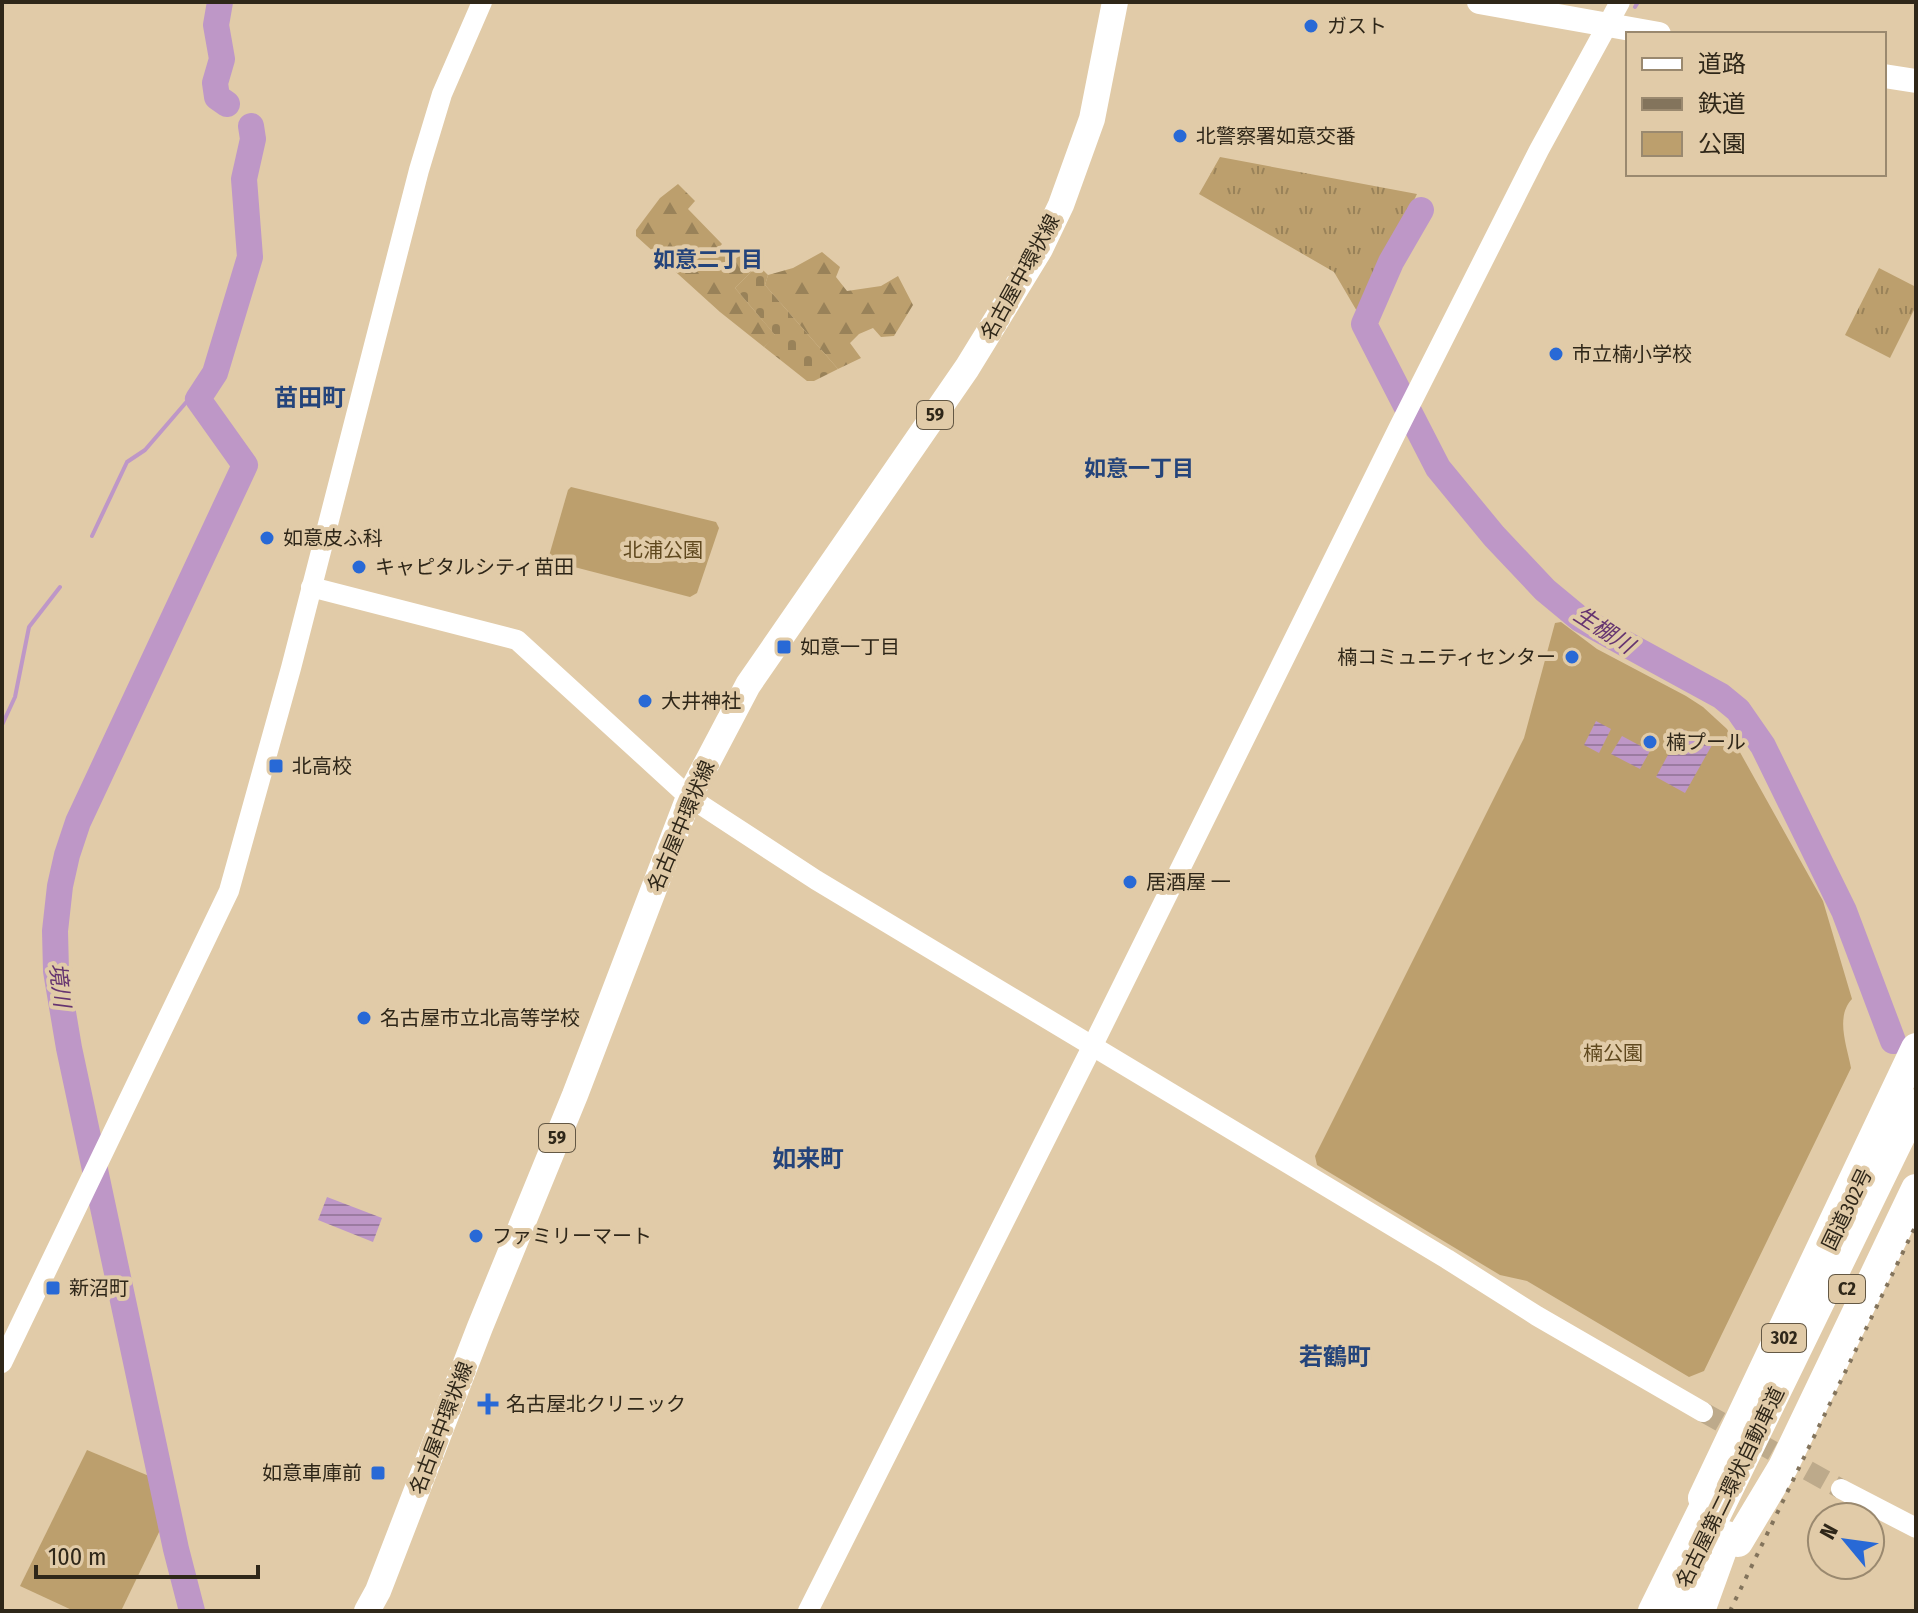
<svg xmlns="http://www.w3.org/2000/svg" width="1918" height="1613" font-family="'Fira Sans Condensed','Noto Sans JP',sans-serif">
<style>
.grass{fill:url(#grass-tufts)}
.forest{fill:url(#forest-firs)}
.cemetery{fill:url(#cemetery-stones)}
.park{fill:#bc9f6d}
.water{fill:url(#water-rules)}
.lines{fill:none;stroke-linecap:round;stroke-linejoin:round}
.stream{stroke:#be97c7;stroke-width:4}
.river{stroke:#be97c7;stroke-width:26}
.tertiary-tunnel{stroke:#bdaa8b;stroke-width:20;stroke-dasharray:20 10;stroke-linecap:butt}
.tertiary{stroke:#fff;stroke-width:20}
.secondary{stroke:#fff;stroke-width:24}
.primary{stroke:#fff;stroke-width:26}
.trunk{stroke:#fff;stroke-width:28}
.motorway{stroke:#fff;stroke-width:30}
.rail{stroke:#83745c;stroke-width:4;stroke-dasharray:4 8;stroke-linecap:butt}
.poi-dot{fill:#2869d6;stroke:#e1cba8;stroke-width:3}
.labels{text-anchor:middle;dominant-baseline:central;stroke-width:8;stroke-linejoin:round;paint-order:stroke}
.shield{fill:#e1cba8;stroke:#645844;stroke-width:2}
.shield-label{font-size:18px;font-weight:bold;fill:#2f2719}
.poi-label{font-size:20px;fill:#2f2719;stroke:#e1cba8;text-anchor:start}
.street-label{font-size:20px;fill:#2f2719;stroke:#e1cba8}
.park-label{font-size:20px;fill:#60491f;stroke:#e1cba8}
.neighbourhood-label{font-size:22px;font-weight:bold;fill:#24447b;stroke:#e1cba8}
.water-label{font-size:22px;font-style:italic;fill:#653470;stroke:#e1cba8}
.quarter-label{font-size:24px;font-weight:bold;fill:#24447b;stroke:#e1cba8}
</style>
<defs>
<pattern id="grass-tufts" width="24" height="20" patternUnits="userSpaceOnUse" patternTransform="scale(2)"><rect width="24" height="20" fill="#bc9f6d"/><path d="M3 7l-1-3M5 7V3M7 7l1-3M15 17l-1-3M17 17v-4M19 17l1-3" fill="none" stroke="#998259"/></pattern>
<pattern id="forest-firs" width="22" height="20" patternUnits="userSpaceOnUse" patternTransform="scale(2)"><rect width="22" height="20" fill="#bc9f6d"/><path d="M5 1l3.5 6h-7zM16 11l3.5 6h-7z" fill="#998259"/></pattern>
<pattern id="cemetery-stones" width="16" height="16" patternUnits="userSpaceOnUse" patternTransform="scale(2)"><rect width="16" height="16" fill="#bc9f6d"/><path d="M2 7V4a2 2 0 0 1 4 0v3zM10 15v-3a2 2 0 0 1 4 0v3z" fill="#998259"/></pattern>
<pattern id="water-rules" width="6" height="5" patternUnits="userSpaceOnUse" patternTransform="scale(2)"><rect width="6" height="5" fill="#be97c7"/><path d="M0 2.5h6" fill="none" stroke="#9b7ba1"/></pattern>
</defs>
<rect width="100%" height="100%" fill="#e1cba8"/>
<g class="grass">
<polygon points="1220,157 1417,194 1358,313 1334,272 1199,194"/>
<polygon points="1879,268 1916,287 1916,306 1890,358 1845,335"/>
</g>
<g class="forest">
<polygon points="678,184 695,201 688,209 722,244 718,249 730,262 746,252 758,265 735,288 776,336 764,347 720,312 636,236 636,230 660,198"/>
<polygon points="822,252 840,267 836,277 847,291 881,286 898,276 913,305 894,336 881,337 873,328 859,334 850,343 861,358 838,369 765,285 768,275 793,268"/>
</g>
<polygon class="cemetery" points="758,265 768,275 765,285 838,369 814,381 807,381 764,347 775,335 735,288"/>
<g class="park">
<polygon points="571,487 716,522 719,528 697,593 690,597 555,562 549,556 568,490"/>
<path d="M1561,622L1597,649L1686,696L1703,707L1727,729L1823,901L1852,999C1835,1017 1847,1046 1851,1068L1704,1371L1689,1377L1527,1281L1500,1275L1317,1165L1315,1156L1524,738L1555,623Z"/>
<polygon points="87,1450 149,1476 162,1526 121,1611 74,1611 20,1586"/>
</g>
<g class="water">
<polygon points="1596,721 1611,729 1599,753 1584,745"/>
<polygon points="1682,729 1712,745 1685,793 1656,777"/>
<polygon points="1622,736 1650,751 1640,769 1611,754"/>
<polygon points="327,1197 382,1218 373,1242 318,1220"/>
</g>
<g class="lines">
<g class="stream">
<polyline points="1635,7 1638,2"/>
<polyline points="92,536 127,462 145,450 189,399 198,399"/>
<polyline points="2,725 15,697 29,627 60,587"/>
</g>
<g class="river">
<polyline points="220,2 216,25 222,59 215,83 217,97 227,104"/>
<polyline points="1421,210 1391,262 1364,324 1438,468 1494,536 1545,590 1580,619 1721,696 1738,710 1763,746 1844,911 1893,1041"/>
<polyline points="192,1611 176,1549 69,1048 56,971 55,931 60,886 67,855 78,822 245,465 198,399 215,373 250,257 244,179 253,139 251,126"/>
</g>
<polyline class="tertiary-tunnel" points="1703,1412 1841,1489"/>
<g class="tertiary">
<polyline points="311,587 517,640 689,797 816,880 1447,1259 1537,1316 1703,1412"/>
<polyline points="2,1363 229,891 291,668 419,170 442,94 482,2"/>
<polyline points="1841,1489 1916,1528"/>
<polyline points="808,1611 1093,1045 1399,427 1539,150 1620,2"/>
</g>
<g class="secondary">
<polyline points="1479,2 1659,34"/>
<polyline points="1884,76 1916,81"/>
</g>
<polyline class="primary" points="367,1611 378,1591 480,1327 575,1095 689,797 748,685 967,368 1040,249 1061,205 1092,119 1115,2"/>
<polyline class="trunk" points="1652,1611 1717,1479"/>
<g class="motorway">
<polyline points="1703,1498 1916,1048"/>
<polyline points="1738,1542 1783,1467 1916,1189"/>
<polyline points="1669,1611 1916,1104"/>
<polyline points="1700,1611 1727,1536"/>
</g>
<polyline class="rail" points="1730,1611 1916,1225"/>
</g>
<g class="poi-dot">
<circle cx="1311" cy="26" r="8"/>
<circle cx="1180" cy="136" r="8"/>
<circle cx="1556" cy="354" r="8"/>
<circle cx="267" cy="538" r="8"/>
<circle cx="359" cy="567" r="8"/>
<rect x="776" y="639" width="16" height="16" rx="4"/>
<circle cx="1572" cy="657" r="8"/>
<circle cx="645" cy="701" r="8"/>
<circle cx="1650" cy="742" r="8"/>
<rect x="268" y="758" width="16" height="16" rx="4"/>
<circle cx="1130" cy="882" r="8"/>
<circle cx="364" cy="1018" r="8"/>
<circle cx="476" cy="1236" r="8"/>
<rect x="45" y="1280" width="16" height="16" rx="4"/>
<path d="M484 1392h8v8h8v8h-8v8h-8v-8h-8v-8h8z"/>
<rect x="370" y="1465" width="16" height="16" rx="4"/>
</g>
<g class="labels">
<g class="shield">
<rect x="917" y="401" width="36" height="28" rx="6"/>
<rect x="539" y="1124" width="36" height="28" rx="6"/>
<rect x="1829" y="1275" width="36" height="28" rx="6"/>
<rect x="1762" y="1324" width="44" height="28" rx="6"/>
</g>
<g class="shield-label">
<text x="935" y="415">59</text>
<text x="557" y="1138">59</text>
<text x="1847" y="1289">C2</text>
<text x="1784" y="1338">302</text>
</g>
<g class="poi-label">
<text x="1327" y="26">ガスト</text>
<text x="1196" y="136">北警察署如意交番</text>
<text x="1572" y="354">市立楠小学校</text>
<text x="283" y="538">如意皮ふ科</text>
<text x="375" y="567">キャピタルシティ苗田</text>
<text x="800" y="647">如意一丁目</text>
<text x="1556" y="657" text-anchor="end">楠コミュニティセンター</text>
<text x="661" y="701">大井神社</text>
<text x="1666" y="742">楠プール</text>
<text x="292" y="766">北高校</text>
<text x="1146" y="882">居酒屋 一</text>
<text x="380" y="1018">名古屋市立北高等学校</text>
<text x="492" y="1236">ファミリーマート</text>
<text x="69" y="1288">新沼町</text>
<text x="506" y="1404">名古屋北クリニック</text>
<text x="362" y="1473" text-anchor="end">如意車庫前</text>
</g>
<g class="street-label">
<text transform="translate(1020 277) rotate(-61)">名古屋中環状線</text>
<text transform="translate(681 826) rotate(-67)">名古屋中環状線</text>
<text transform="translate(1847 1209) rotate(-64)">国道302号</text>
<text transform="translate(441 1428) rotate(-69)">名古屋中環状線</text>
<text transform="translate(1730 1487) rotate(-64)">名古屋第二環状自動車道</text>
</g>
<g class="park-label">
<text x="663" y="550">北浦公園</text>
<text x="1613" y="1053">楠公園</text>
</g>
<g class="neighbourhood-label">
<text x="708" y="259">如意二丁目</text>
<text x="1139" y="468">如意一丁目</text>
</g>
<g class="water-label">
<text transform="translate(1604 630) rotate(33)">生棚川</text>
<text transform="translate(60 985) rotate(83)">境川</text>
</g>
<g class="quarter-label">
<text x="310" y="398">苗田町</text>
<text x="808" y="1159">如来町</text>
<text x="1335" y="1357">若鶴町</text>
</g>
</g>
<rect width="1918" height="1613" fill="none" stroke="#2f2719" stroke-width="8"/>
<rect x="1626" y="32" width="260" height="144" fill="#e1cba8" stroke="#9a896f" stroke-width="2"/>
<rect x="1642" y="58" width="40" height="12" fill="#ffffff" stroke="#9a896f" stroke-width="2"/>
<text x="1698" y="72" font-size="24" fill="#2f2719">道路</text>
<rect x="1642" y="98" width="40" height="12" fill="#83745c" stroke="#9a896f" stroke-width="2"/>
<text x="1698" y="112" font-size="24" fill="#2f2719">鉄道</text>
<rect x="1642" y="132" width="40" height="24" fill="#bc9f6d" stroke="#9a896f" stroke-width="2"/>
<text x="1698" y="152" font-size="24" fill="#2f2719">公園</text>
<g transform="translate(1846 1541) rotate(299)"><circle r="38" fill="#e1cba8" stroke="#9a896f" stroke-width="2"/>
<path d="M0-6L14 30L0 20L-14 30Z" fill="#2869d6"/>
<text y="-12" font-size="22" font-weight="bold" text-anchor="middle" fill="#2f2719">N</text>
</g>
<path d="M36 1565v12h222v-12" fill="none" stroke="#2f2719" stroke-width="4"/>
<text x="48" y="1565" font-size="24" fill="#2f2719" stroke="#e1cba8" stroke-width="6" paint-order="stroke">100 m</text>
</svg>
